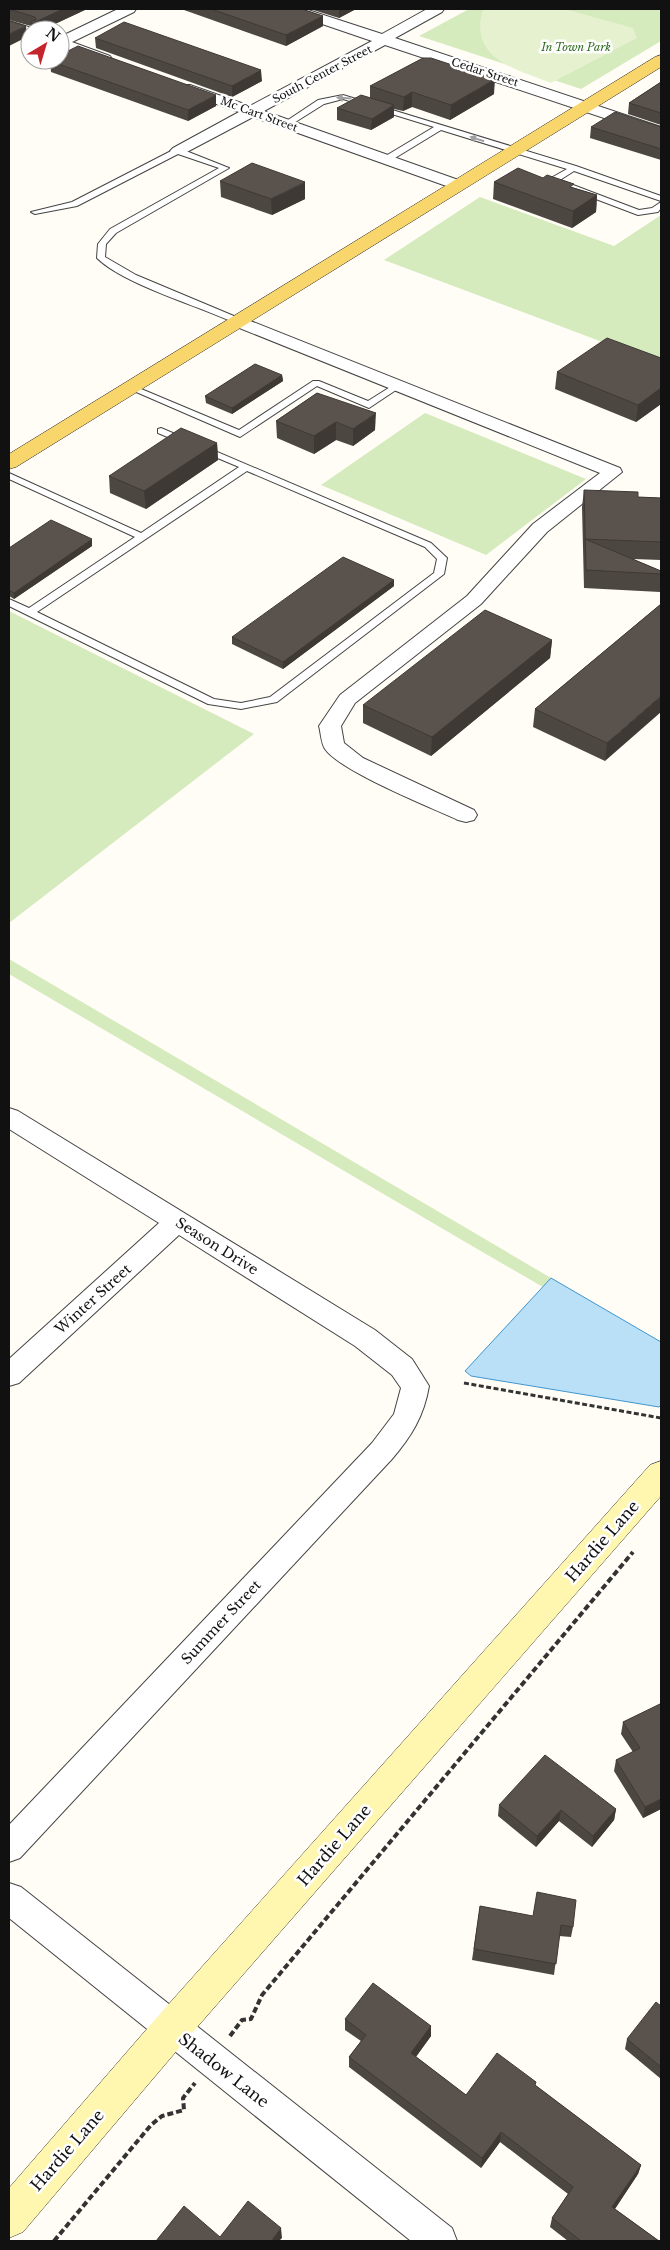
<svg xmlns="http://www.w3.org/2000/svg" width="670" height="2250" font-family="'Libre Baskerville',serif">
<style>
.green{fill:#d5ebbd}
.pitch{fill:#e6f2cf}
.water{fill:#b9e0f7;stroke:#3f96cf}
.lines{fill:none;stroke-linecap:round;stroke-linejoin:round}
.lane-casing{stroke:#444;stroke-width:2}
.street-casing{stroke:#444;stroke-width:2}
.secondary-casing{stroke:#333;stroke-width:1}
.primary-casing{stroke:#222;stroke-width:1}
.path-far1{stroke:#333;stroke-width:3;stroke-dasharray:5 2.5;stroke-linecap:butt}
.path{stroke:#333;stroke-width:4;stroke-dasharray:6 3;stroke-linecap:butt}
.lane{fill:#fff;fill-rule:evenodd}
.street{fill:#fff;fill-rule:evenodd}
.secondary{fill:#fff6b0;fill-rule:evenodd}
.primary{fill:#f9d66b;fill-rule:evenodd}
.wall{fill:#4d4742}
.shaded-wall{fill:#3f3936}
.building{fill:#5a524d;stroke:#3f3936}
.oneway{fill:#a0a0a0}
.labels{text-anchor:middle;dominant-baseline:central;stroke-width:5;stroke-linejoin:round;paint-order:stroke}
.far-park-label{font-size:11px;font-style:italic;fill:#2f6b1f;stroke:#fff}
.far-street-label{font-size:11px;fill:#111;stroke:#fff}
.street-label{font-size:14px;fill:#111;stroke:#fff}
.near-street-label{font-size:16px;fill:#111;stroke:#fff}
</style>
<rect width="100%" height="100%" fill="#fffdf5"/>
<g class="green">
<polygon points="469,9 661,9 661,41 581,89 419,36"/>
<polygon points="480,197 614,246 661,215 661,364 384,260"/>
<polygon points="425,413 586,479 486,555 321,485"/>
<polygon points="9,611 254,734 9,923"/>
<polygon points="9,959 551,1278 543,1287 467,1243 9,974"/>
</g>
<path class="pitch" d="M483,9H565L633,28L637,38L551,83C516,69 468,59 483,9Z"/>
<polygon class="water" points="551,1278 661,1342 661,1405 659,1407 471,1376 465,1371"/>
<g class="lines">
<g class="lane-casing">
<g id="lane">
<polygon points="343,95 576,166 661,196 661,201 574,171 560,180 639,210 652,208 661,202 661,208 658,212 638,215 551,182 551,178 567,169 441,130 390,161 384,161 384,157 434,127 343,99 324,104 289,126 282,124 318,100"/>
<path d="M175,149H181L229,168L116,233L106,244L105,257L136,275L241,319V323H235C199,306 123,284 97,258L98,244L110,229L219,168L178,154L77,206L35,214L31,212L72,202Z"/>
<polygon points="313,381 319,381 368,401 395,384 402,386 369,408 317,386 240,437 127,388 134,386 239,430"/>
<path d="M161,428L431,543L447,558L444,574L277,702L241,709L208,704L9,606V599L29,608L135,537L9,479V473L141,533L239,467L158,433V429ZM247,471L425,547L437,559L434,573L270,697L241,703L214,699L37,612Z"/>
</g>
</g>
<g class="street-casing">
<g id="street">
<polygon points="118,9 136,9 134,12 72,42 110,56 112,59 110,62 100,62 60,48 60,37"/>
<polygon points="285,9 305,9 382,34 427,9 444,9 442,12 395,38 661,127 661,137 385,45 264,111 464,182 466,185 464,188 452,188 253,117 183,154 173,154 170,151 173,148 239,112 180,91 178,88 180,85 190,85 250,106 372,41 287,12"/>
<polygon points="9,21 35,29 36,30 30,30 30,36 9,30"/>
<path d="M238,316L620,468L622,472L547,532L481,604L355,703L341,726L344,743L363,758L474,810L477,815L474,820L466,822L458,820C430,807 340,771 325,749C321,743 321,733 319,726L340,695L467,596L533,524L600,473L232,325L229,321L232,317Z"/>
<path d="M9,1108L18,1111L375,1330L412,1359L429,1386C424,1416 411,1437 392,1459L20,1858L9,1862V1825L372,1443L394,1414L401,1388L392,1375L355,1346L179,1235L19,1383L9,1386V1359L159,1223L9,1129Z"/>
<polygon points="9,1883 21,1887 452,2228 457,2241 411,2241 9,1918"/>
</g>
</g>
<g class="secondary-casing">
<polygon id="secondary" points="661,1461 661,1496 185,2041 23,2232 9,2238 9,2188 159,2015 650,1465"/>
</g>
<g class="primary-casing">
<polygon id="primary" points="661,55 661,67 16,467 9,469 9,454 655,57"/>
</g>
<polyline class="path-far1" points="464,1383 661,1418"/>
<g class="path">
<polyline points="230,2036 242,2020 251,2019 262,1995 633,1552"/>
<polyline points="54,2241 151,2125 162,2116 184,2110 183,2098 195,2083"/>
</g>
<use href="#lane" class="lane"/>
<use href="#street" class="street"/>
<use href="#secondary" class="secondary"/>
<use href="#primary" class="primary"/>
</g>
<g class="wall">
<polygon points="9,9 87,9 42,30 31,30 31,26 9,20"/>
<polygon points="184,9 302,9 323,16 323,26 286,46 184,10"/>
<polygon points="310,9 356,9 339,18"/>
<polygon points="95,38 262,81 232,97 96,48"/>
<polygon points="50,61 216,106 188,121 51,72"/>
<polygon points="661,82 661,125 628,114 629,103"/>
<polygon points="370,86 494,94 450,120 412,107 403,111 394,109 394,117 371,130 337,120 337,108 370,98"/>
<polygon points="591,127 661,127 661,160 590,138"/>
<polygon points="543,178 597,195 596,212 572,228 493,199 494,182"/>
<polygon points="220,181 305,199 272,215 221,197"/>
<polygon points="661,358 661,404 636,422 555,389 557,372"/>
<polygon points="282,375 283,381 232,414 206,403 205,396"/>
<polygon points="317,393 375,430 353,446 336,440 314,454 277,438 276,421"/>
<polygon points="217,443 218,460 146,509 110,493 109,476"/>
<polygon points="584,490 638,497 661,498 661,560 633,559 661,571 661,588 660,592 584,588 582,507"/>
<polygon points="92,546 14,599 9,596 9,548"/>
<polygon points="394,580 394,586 283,669 232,644 232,637"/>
<polygon points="661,604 605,761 533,727 535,709"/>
<polygon points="552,640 550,658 431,756 363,723 363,705"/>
<polygon points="661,1706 661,1809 643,1818 614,1771 616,1760 633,1752 621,1734 623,1722"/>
<polygon points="499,1805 616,1809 614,1820 592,1847 559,1821 536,1847 498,1816"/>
<polygon points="480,1906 573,1927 571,1937 559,1936 554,1975 472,1960"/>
<polygon points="661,2006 661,2079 625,2049 627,2039"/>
<polygon points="345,2019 431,2026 431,2036 416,2057 466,2095 536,2086 641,2165 638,2174 615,2209 659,2241 568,2241 550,2227 552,2218 568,2194 500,2142 481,2168 349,2067 349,2057 361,2041 345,2030"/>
</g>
<g class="shaded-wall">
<polygon points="63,9 87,9 42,30 31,30 31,24"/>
<polygon points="339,9 356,9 339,18"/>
<polygon points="323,16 323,26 286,46 286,35"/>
<polygon points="26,26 27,37 9,46 9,34"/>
<polygon points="261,70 262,81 232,97 232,86"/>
<polygon points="495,79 494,94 450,120 451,105"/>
<polygon points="412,92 412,107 403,111 404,97"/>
<polygon points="216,95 216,106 188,121 188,110"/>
<polygon points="394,105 394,117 371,130 372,119"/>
<polygon points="305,182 305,199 272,215 271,199"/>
<polygon points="597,195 596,212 572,228 573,211"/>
<polygon points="282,375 283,381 232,414 232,408"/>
<polygon points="661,388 661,404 636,422 638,405"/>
<polygon points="376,413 375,430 353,446 353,429"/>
<polygon points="336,422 336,440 314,454 314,436"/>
<polygon points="217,443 218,460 146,509 144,491"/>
<polygon points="92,539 92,546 14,599 14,593"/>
<polygon points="394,580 394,586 283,669 283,662"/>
<polygon points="552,640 550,658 431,756 432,737"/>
<polygon points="661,696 661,712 605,761 607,743"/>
<polygon points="661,1799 661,1809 643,1818 645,1807"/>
<polygon points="616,1809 614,1820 592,1847 593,1836"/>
<polygon points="561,1810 559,1821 536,1847 537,1836"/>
<polygon points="431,2026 431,2036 411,2063 411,2053"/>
<polygon points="501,2132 500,2142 481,2168 482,2158"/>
<polygon points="641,2165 638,2174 610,2216 612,2207"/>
<polygon points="281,2228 282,2238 279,2241 271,2241"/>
</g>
<g class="building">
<polygon points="9,9 63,9 31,24 31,21 36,20 35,17"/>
<polygon points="211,9 302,9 323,16 286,35"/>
<polygon points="9,21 26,26 9,34"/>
<polygon points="124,22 261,70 232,86 95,38"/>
<polygon points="78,46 216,95 188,110 50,61 60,60 60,55"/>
<polygon points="423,58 431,58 495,79 451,105 412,92 404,97 370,86"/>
<polygon points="661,82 661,113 629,103"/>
<polygon points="361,95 394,105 372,119 337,108"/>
<polygon points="615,112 661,127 661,149 591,127"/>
<polygon points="252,163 305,182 271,199 220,181"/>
<polygon points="518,168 543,178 547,175 574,184 570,187 597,195 573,211 494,182"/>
<polygon points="607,338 661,358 661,388 638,405 557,372"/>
<polygon points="255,364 282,375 232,408 205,396"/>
<polygon points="317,393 376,413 353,429 336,422 314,436 276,421"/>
<polygon points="181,428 217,443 144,491 109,476"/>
<polygon points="584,490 638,492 638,497 661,498 661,542 585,539 661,571 661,574 586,570"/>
<polygon points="51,520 92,539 14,593 9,590 9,548"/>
<polygon points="343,557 394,580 283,662 232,637"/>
<polygon points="661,604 661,696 607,743 535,709"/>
<polygon points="485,610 552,640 432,737 363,705"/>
<polygon points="660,1704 661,1706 661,1799 645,1807 616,1760 640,1748 623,1722"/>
<polygon points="545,1755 616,1809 593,1836 561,1810 537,1836 499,1805"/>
<polygon points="537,1892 576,1900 573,1927 561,1925 556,1964 474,1949 480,1906 533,1916"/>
<polygon points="373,1983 431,2026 411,2053 466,2095 497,2053 536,2082 535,2085 641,2165 612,2207 659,2241 581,2241 552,2218 573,2187 501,2132 482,2158 349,2057 366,2035 345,2019"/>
<polygon points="656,2002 661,2006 661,2067 627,2039"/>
<polygon points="248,2201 281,2228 271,2241 156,2241 184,2206 220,2237"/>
</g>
<defs><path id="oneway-solid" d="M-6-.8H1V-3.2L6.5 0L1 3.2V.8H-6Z" transform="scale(1.25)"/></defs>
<g class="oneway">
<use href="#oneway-solid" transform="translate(344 98) rotate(-177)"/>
<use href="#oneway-solid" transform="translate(477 139) rotate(-162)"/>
</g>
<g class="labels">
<g class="far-park-label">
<text x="576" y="47">In Town Park</text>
</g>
<g class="far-street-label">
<text transform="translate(485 72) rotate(18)">Cedar Street</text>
<text transform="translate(322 74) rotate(-28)">South Center Street</text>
<text transform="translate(259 114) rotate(20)">Mc Cart Street</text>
</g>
<g class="street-label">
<text transform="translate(217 1246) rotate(32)">Season Drive</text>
<text transform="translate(93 1299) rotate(-42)">Winter Street</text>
<text transform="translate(221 1622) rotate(-47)">Summer Street</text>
</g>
<g class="near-street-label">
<text transform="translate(602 1541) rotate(-49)">Hardie Lane</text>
<text transform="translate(334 1845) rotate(-49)">Hardie Lane</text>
<text transform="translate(224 2070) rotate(38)">Shadow Lane</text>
<text transform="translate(67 2150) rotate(-49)">Hardie Lane</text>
</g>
</g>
<rect width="670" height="2250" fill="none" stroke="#111111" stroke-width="20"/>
<g transform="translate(45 45) rotate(38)"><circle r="24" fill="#ffffff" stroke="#a0a0a0"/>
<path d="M0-4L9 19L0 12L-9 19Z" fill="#c4262e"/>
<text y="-8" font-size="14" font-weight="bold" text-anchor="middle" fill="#111111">N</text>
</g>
</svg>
